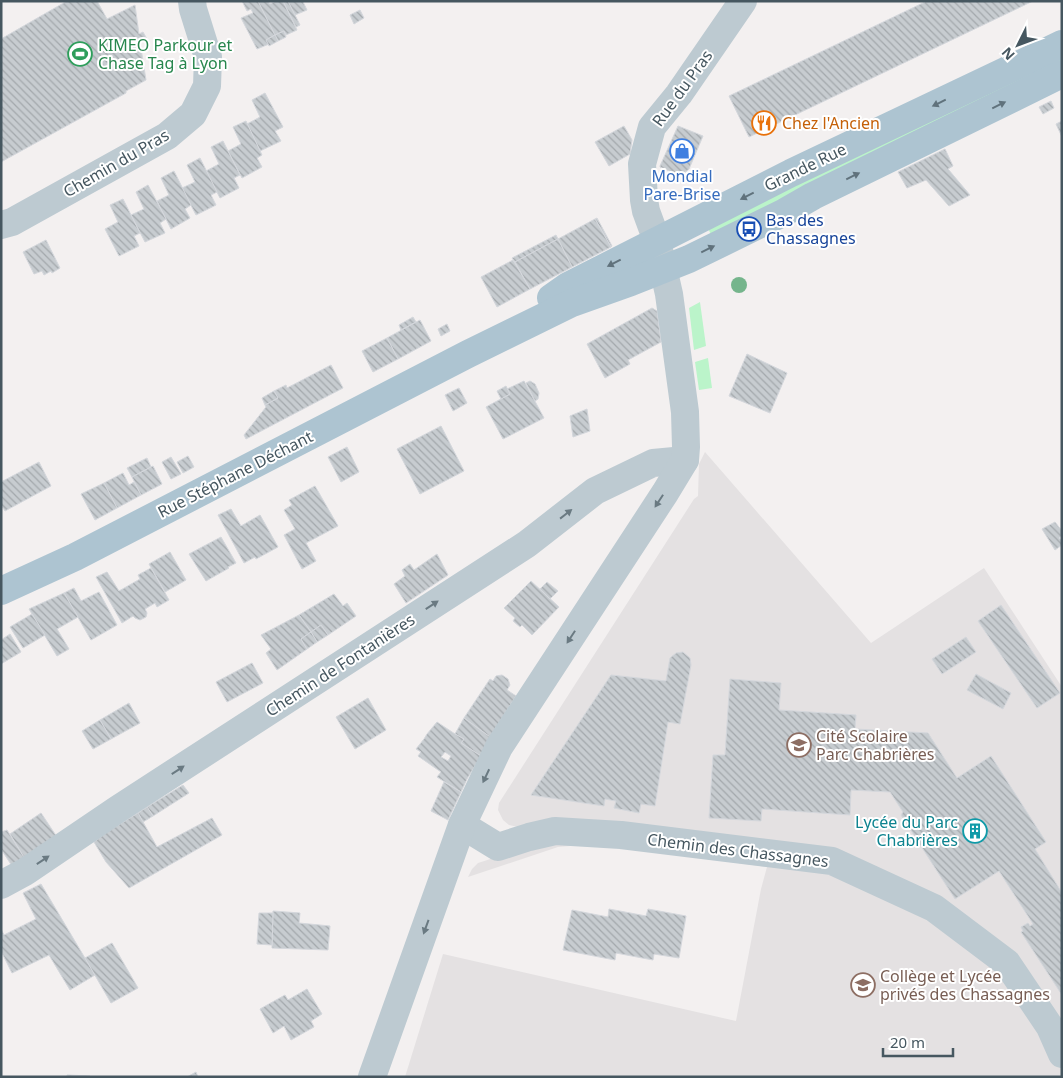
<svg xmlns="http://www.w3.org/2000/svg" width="1063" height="1078" font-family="'Noto Sans',sans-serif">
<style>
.education{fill:#e4e1e2}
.grass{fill:#bbf4ca}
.building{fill:url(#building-back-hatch);stroke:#d4d7dc;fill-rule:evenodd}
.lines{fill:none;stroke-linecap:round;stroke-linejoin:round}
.minor{stroke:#bdcad1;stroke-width:28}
.major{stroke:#adc4d1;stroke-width:28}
.tree{fill:#75b58c}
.oneway{fill:#60727c}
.oneway2{fill:#6a7a82}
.labels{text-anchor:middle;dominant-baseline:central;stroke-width:4;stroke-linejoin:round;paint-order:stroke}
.leisure-label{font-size:16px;fill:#27864d;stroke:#fff;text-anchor:start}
.street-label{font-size:16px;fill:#465760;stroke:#fff}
.food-label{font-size:16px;fill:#c56008;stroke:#fff;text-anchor:start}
.shop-label{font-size:16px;fill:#366cbe;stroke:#fff}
.transit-label{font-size:16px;fill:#164399;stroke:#fff;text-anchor:start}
.education-label{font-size:16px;fill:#785e54;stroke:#fff;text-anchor:start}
.culture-label{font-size:16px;fill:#0d838f;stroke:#fff;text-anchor:end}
</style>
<defs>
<pattern id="building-back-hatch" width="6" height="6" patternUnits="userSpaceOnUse" patternTransform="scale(1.25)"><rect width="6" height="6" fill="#c7ccd0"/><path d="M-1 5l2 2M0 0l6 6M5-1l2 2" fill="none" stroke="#a3a8ac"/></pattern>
</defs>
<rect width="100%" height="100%" fill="#f3f0f0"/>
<polygon class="education" points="705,452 871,643 984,568 1062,687 1062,1077 405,1077 443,954 736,1021 761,889 767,867 595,844 558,847 468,877 472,869 478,863 531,846 518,827 509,825 503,820 498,810 499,803 694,499 698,496 699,464"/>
<g class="grass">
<polygon points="1062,55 1062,68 712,237 708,228"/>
<polygon points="700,302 706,346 694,350 689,308"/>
<polygon points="708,358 712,388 699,390 695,362"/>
</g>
<g class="building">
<polygon points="67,1 97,1 107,19 135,5 139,34 143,32 147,39 140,42 146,80 126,91 126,93 1,162 1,39"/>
<polygon points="242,1 258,1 275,35 266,40 269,44 257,49 241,18 253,13 251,9 247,11"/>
<polygon points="258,1 268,1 270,4 276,1 283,1 297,30 286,35 284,31 275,35"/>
<polygon points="283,1 288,1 300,25 296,27"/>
<polygon points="288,1 304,1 303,2 307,10 295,15"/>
<polygon points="927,1 1033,1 749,137 729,96"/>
<polygon points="360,10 364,18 354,24 350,15"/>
<polygon points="284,31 286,37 278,41 275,35"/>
<polygon points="275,35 278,41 269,46 266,40"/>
<polygon points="265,93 283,127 275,131 281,141 260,151 247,124 260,117 252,100"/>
<polygon points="1051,101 1054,108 1043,114 1039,107"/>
<polygon points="246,121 262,155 257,158 262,167 242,178 228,151 241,144 233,127"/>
<polygon points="1062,121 1062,137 1056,124"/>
<polygon points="624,126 632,140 630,154 609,166 595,142"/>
<polygon points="678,126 703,136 689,169 682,175 678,175 660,167 660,166"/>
<polygon points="223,141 240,175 234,178 239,188 220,198 206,171 219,164 211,147"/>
<polygon points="945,149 953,166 948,169 970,195 949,206 926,180 907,188 898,172"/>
<polygon points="200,158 217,192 211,195 216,205 196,215 182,188 195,182 187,165"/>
<polygon points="174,171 191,205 185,209 190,218 171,229 157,201 169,195 161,178"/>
<polygon points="148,185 166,219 160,223 165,233 145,242 131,215 144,209 136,192"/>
<polygon points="123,199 140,233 134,236 139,246 119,256 105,229 118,222 110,205"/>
<polygon points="597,218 612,246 611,247 595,219"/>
<polygon points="595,219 611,247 572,267 558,239"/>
<polygon points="556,235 558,239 515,262 512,258"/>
<polygon points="558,239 572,267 530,289 515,262"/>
<polygon points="46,240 60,268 52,273 51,271 44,275 42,271 34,274 23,252"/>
<polygon points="513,260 530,289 497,307 481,277"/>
<polygon points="652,308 657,311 661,342 628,360 630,364 605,378 587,344"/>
<polygon points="413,317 416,322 401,330 399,325"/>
<polygon points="420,320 431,341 398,359 387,338"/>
<polygon points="447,324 450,331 441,336 438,329"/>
<polygon points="387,338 398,359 373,372 362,351"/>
<polygon points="747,354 787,373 770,413 729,396"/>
<polygon points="331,365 343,388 246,439 244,435 266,407 265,405 278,398 274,391 286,385 287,388"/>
<polygon points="524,381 544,418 503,439 486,407 510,394 507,389"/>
<polygon points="530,381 535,384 539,393 538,399 535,401 526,383"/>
<polygon points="506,386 510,394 501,399 497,391"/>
<polygon points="459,388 467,403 453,411 445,395"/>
<polygon points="274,391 278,398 265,405 262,398"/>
<polygon points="587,409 590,431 573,437 570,416"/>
<polygon points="441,426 464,471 420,494 397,449"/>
<polygon points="347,447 359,472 341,482 328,457"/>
<polygon points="188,456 194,467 183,473 177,462"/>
<polygon points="171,457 181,474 171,479 162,462"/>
<polygon points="147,458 151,467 132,477 127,468"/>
<polygon points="39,462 51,486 5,511 1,505 1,482"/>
<polygon points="153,466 162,484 141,495 132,477"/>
<polygon points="123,473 129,485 134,482 141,495 117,508 104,483"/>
<polygon points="104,483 117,508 95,520 81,494"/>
<polygon points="315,486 338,526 306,543 316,561 302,569 284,535 295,529 284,510 292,505 289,500"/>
<polygon points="231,509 241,526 260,515 278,547 256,559 255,557 244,563 218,515"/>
<polygon points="1055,522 1062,531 1061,536 1059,538 1062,541 1062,545 1055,550 1042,529"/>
<polygon points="221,537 236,563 228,567 229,568 206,581 189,554"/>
<polygon points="170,552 186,580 165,592 149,564"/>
<polygon points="437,554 448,575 406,603 394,584 405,576 402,570 410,564 414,570"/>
<polygon points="151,568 169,600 157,607 155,603 145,609 147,613 146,617 140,620 135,618 133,616 122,623 96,577 107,572 119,591 140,579 138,575"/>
<polygon points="531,581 559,607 532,635 522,625 520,627 513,621 515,618 504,608"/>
<polygon points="547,582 558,591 550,599 540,589"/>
<polygon points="74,588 81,601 99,592 117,625 91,640 64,593"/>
<polygon points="64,593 78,617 57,629 69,649 57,656 29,609"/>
<polygon points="334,594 343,606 347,603 356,616 328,635 321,625 311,632 299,615"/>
<polygon points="1001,605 1060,693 1037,708 978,621"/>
<polygon points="32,614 45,635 23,648 10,627"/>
<polygon points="299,615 311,632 301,639 307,649 277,670 266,653 271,649 261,635"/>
<polygon points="321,625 328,635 317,642 311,632"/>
<polygon points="311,632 317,642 307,649 301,639"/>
<polygon points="10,634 21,652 1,664 1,640"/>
<polygon points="966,637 976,652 942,674 932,659"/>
<polygon points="683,652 690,658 691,665 680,724 668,722 655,806 641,804 639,813 614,808 616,801 605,799 604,806 531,795 611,675 666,681 670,658 676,653"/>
<polygon points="252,663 263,683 227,702 216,682"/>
<polygon points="976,674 1011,693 1003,709 967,690"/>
<polygon points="502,675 508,679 510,685 507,690 516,696 490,737 464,718 490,679 493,681 496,676"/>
<polygon points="730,679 781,683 779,710 856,715 855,729 928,733 957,778 991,756 1046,842 1035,849 1062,893 1062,995 1021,932 1023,931 1021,927 1028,923 1030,926 1033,924 999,871 955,899 901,815 903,812 890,792 851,790 850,815 762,809 761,821 709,818 713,755 725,755"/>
<polygon points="368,698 386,730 355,749 336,717"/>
<polygon points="129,703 140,723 111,739 100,720"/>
<polygon points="464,718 490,737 481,756 461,743 464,739 455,734"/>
<polygon points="100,720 111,739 93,749 82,731"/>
<path d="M437,722L455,734L464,739L461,743L481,756L467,779L461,792L437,777L441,772L418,756L421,752L416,749L424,739L427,734ZM445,752L451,756L448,761L441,757Z"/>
<polygon points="444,782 461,792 448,820 431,811"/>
<polygon points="183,785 189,793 153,816 147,807"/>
<polygon points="147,807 153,816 143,822 138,813"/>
<polygon points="41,813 57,837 25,859 10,834"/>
<polygon points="138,813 157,847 212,818 222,835 129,888 106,862 94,842 107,832"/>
<polygon points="7,830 25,859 12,866 1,849 1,832"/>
<polygon points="41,884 95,975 70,990 49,955 12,973 1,951 1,929 4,935 36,919 23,893"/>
<polygon points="609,909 646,916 648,909 686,916 679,958 654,954 653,960 616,953 615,960 563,950 572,910 608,917"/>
<polygon points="273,911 300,913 299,923 330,926 328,950 272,948"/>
<polygon points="259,913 273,913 272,945 257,944"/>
<polygon points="112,943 138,988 111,1003 85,958"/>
<polygon points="307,989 322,1014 311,1021 314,1027 291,1040 284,1026 273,1033 260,1009 285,995 288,1000"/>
<polygon points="196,1072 198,1077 187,1077"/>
<polygon points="67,1075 90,1076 90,1077 67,1077"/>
</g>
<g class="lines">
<g class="minor">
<polyline points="1,225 12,222 167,136 193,114 207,86 208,57 193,9 192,1"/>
<polyline points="462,825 498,847 529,837 555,831 621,835 832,861 934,908 1007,963 1050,1027 1062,1054"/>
<polyline points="1,885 25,872 118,809 527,544 595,491 653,463 685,460"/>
<polyline points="372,1077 462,825 499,747 665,493 685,460 686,447 685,412 669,294 657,241 646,211 644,200 642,164 652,127 679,94 743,1"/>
</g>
<g class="major">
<polyline points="551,298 568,286 791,173 1062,44"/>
<polyline points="1,591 75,557 468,354 572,303 631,282 689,259 785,212 813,196 1062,74"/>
</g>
</g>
<circle class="tree" cx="739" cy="285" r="8"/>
<defs><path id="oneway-solid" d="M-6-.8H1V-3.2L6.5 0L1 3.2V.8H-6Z" transform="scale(1.25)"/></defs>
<g class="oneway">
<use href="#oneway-solid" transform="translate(939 103) rotate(154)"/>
<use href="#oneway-solid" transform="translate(999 105) rotate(-26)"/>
<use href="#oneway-solid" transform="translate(853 176) rotate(-26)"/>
<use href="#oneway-solid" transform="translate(747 196) rotate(153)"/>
<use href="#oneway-solid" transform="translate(708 249) rotate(-26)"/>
<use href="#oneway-solid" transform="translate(614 263) rotate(153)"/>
</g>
<g class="oneway2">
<use href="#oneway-solid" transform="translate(659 501) rotate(123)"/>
<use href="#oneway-solid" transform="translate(566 514) rotate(-38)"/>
<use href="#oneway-solid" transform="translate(432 605) rotate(-33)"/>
<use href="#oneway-solid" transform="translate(571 637) rotate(123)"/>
<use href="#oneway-solid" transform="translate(178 770) rotate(-33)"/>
<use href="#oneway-solid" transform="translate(486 776) rotate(115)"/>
<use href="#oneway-solid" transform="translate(43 860) rotate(-34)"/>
<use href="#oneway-solid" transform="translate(426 927) rotate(110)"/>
</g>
<defs>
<g id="stadium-ring" transform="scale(1.25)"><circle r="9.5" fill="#fff" stroke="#2e9e5b" stroke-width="1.5"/><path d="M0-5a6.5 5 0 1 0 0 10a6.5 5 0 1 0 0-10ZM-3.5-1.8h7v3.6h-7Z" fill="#2e9e5b"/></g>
<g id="restaurant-ring" transform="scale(1.25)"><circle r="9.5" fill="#fff" stroke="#e8710a" stroke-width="1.5"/><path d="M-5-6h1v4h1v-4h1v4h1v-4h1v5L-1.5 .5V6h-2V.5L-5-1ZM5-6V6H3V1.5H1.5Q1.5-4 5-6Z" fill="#e8710a"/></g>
<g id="shop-ring" transform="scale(1.25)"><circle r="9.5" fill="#fff" stroke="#3f7fe0" stroke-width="1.5"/><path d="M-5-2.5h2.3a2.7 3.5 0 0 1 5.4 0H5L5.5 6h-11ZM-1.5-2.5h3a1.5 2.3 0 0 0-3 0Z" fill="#3f7fe0"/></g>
<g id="bus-ring" transform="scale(1.25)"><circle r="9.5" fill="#fff" stroke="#1a4fb4" stroke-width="1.5"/><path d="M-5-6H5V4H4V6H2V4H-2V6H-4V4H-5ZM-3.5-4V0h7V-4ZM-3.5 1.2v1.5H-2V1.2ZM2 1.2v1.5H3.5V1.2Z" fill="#1a4fb4"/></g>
<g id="school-ring" transform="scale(1.25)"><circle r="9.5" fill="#fff" stroke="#8d6e63" stroke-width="1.5"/><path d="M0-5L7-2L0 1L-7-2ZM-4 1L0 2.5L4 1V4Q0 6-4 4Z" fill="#8d6e63"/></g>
<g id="building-ring" transform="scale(1.25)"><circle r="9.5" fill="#fff" stroke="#0f9aa8" stroke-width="1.5"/><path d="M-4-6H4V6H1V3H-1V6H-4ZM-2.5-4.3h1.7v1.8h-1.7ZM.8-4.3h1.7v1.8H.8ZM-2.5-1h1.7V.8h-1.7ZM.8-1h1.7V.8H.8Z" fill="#0f9aa8"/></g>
</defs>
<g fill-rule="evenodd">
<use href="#stadium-ring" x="80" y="54"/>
<use href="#restaurant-ring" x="764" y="123"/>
<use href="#shop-ring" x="682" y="151"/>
<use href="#bus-ring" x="749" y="229"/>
<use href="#school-ring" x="799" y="745"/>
<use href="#building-ring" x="975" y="831"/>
<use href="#school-ring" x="863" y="985"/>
</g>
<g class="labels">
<g class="leisure-label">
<text x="98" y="45">KIMEO Parkour et<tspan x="98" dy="18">Chase Tag à Lyon</tspan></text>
</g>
<g class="street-label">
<text transform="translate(682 88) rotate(-54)">Rue du Pras</text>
<text transform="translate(116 163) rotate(-30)">Chemin du Pras</text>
<text transform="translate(805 167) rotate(-26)">Grande Rue</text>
<text transform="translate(235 474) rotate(-27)">Rue Stéphane Déchant</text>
<text transform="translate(340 665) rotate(-33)">Chemin de Fontanières</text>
<text transform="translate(738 850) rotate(7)">Chemin des Chassagnes</text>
</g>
<g class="food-label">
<text x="782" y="123">Chez l'Ancien</text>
</g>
<g class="shop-label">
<text x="682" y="176">Mondial<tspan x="682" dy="18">Pare-Brise</tspan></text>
</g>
<g class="transit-label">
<text x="766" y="220">Bas des<tspan x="766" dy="18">Chassagnes</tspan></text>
</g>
<g class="education-label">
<text x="816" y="736">Cité Scolaire<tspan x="816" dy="18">Parc Chabrières</tspan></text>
<text x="880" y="976">Collège et Lycée<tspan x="880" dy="18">privés des Chassagnes</tspan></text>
</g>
<g class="culture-label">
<text x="958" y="822">Lycée du Parc<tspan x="958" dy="18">Chabrières</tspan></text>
</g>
</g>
<rect width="1063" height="1078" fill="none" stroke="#465760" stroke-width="5"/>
<g transform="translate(1018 45) rotate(228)" stroke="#ffffff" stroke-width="4" paint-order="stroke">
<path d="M0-4L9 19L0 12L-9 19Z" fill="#465760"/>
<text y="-8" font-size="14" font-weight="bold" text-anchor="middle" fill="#465760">N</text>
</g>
<path d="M883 1048v8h70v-8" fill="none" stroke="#465760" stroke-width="2.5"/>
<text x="890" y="1048" font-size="15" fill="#465760" stroke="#ffffff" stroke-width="4" paint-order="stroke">20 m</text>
</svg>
